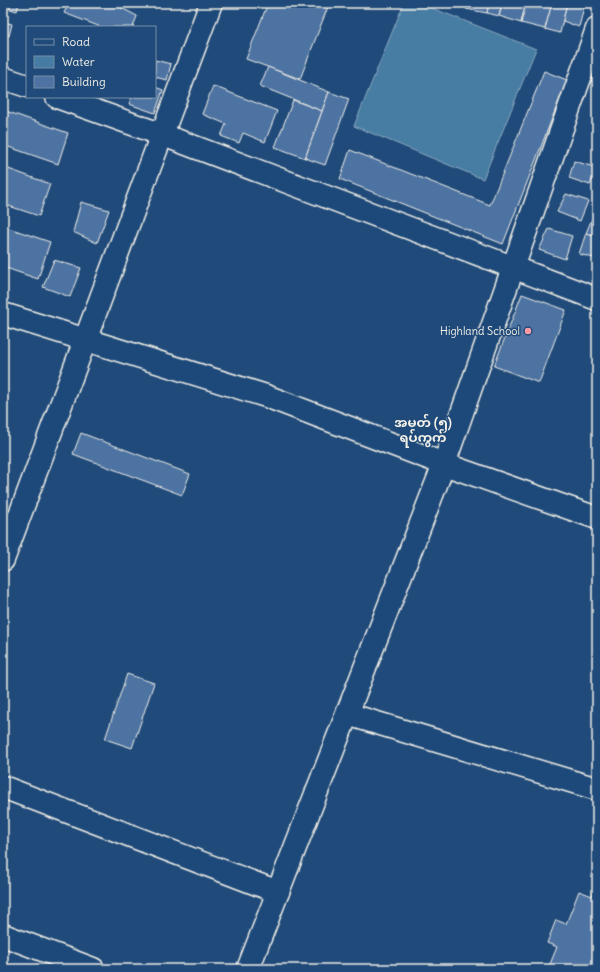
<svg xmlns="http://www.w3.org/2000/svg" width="600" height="972" font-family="Delius,'Noto Sans Myanmar',sans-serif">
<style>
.water{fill:#467ba3;stroke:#8caabf}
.building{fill:#4e73a2;stroke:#f4f1e8}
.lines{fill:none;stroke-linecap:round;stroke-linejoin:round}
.minor-casing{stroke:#f4f1e8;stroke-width:25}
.minor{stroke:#1f4a7a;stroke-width:22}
.poi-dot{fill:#ff9aa2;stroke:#1f4a7a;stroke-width:1.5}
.labels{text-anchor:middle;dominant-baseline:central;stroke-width:3;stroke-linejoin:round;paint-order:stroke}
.poi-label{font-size:11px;fill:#f4f1e8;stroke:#1f4a7a;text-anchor:end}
.quarter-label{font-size:13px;font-weight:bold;fill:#f4f1e8;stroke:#1f4a7a}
</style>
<rect width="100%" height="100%" fill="#1f4a7a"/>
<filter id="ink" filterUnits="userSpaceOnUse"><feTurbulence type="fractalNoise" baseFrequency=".025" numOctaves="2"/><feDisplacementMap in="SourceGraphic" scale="8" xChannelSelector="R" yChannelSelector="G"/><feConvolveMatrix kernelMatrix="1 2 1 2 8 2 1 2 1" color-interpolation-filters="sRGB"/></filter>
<g filter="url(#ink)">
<polygon class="water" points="404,3 419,3 536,49 483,179 354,126"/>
<g class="building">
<polygon points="3,3 19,3 17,11 3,7"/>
<polygon points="69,3 112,3 137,16 133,27 101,27 64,13"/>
<polygon points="268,3 329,4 300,79 246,59"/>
<polygon points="468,3 489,3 487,13 466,9"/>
<polygon points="489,3 502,3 499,16 487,13"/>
<polygon points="503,3 526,3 521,23 499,16"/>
<polygon points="526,3 552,3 545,29 521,23"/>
<polygon points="552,3 567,3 560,33 545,29"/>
<polygon points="567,3 585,3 579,27 563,21"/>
<polygon points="3,22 12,24 9,36 3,34"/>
<polygon points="155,60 171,64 167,80 155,77"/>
<polygon points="268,67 329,92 322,111 260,86"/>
<polygon points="544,71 567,80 503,244 340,179 350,150 490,205"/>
<polygon points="213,86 277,111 265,142 243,133 239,143 221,136 226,124 202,114"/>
<polygon points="155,87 163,90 155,113 129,104 132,97 155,97"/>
<polygon points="329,92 349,99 325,165 305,158"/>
<polygon points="293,100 322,111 305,158 275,147"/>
<polygon points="3,110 68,133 58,164 3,145"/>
<polygon points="574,161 597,168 590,185 569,178"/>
<polygon points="3,167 50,184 39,216 3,204"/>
<polygon points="566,194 588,201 580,221 557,212"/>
<polygon points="81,202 109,210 97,243 73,232"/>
<polygon points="596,209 597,209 597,236 586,233"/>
<polygon points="3,226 50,242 38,279 3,267"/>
<polygon points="549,229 572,236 565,259 539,250"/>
<polygon points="586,233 597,236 597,259 579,254"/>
<polygon points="54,260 81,268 70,297 43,287"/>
<polygon points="522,294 566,310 539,383 494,366"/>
<polygon points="81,433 190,474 182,495 73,454"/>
<polygon points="127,674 154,683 132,748 105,739"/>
<polygon points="597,883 597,969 548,969 557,947 547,943 556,920 566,924 579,891 592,896"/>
</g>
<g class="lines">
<g class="minor-casing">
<g id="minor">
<polyline points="3,78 27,86"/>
<polyline points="57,97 163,135 597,299"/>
<polyline points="3,314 266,396 444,464 597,518"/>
<polyline points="3,560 211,3"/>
<polyline points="347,714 597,789"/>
<polyline points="3,787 278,892"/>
<polyline points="3,935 93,969"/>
<polyline points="248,969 444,464 597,29"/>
</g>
</g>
<use href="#minor" class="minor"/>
</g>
</g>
<circle class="poi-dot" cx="528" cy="331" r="4"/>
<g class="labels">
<g class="poi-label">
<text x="520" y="331">Highland School</text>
</g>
<g class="quarter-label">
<text x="423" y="422">အမှတ် (၅)<tspan x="423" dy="15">ရပ်ကွက်</tspan></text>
</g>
</g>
<rect width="600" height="972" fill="none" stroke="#1f4a7a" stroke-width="16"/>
<rect x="8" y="8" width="584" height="956" fill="none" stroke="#f4f1e8" stroke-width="1.5" filter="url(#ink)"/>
<rect x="26" y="26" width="130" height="72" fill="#1f4a7a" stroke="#748da6"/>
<rect x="34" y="39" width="20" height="6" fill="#1f4a7a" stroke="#748da6"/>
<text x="62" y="46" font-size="12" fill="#f4f1e8">Road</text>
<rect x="34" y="56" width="20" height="12" fill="#467ba3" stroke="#748da6"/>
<text x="62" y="66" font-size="12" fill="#f4f1e8">Water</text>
<rect x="34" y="76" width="20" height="12" fill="#4e73a2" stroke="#748da6"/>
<text x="62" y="86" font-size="12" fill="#f4f1e8">Building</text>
</svg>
